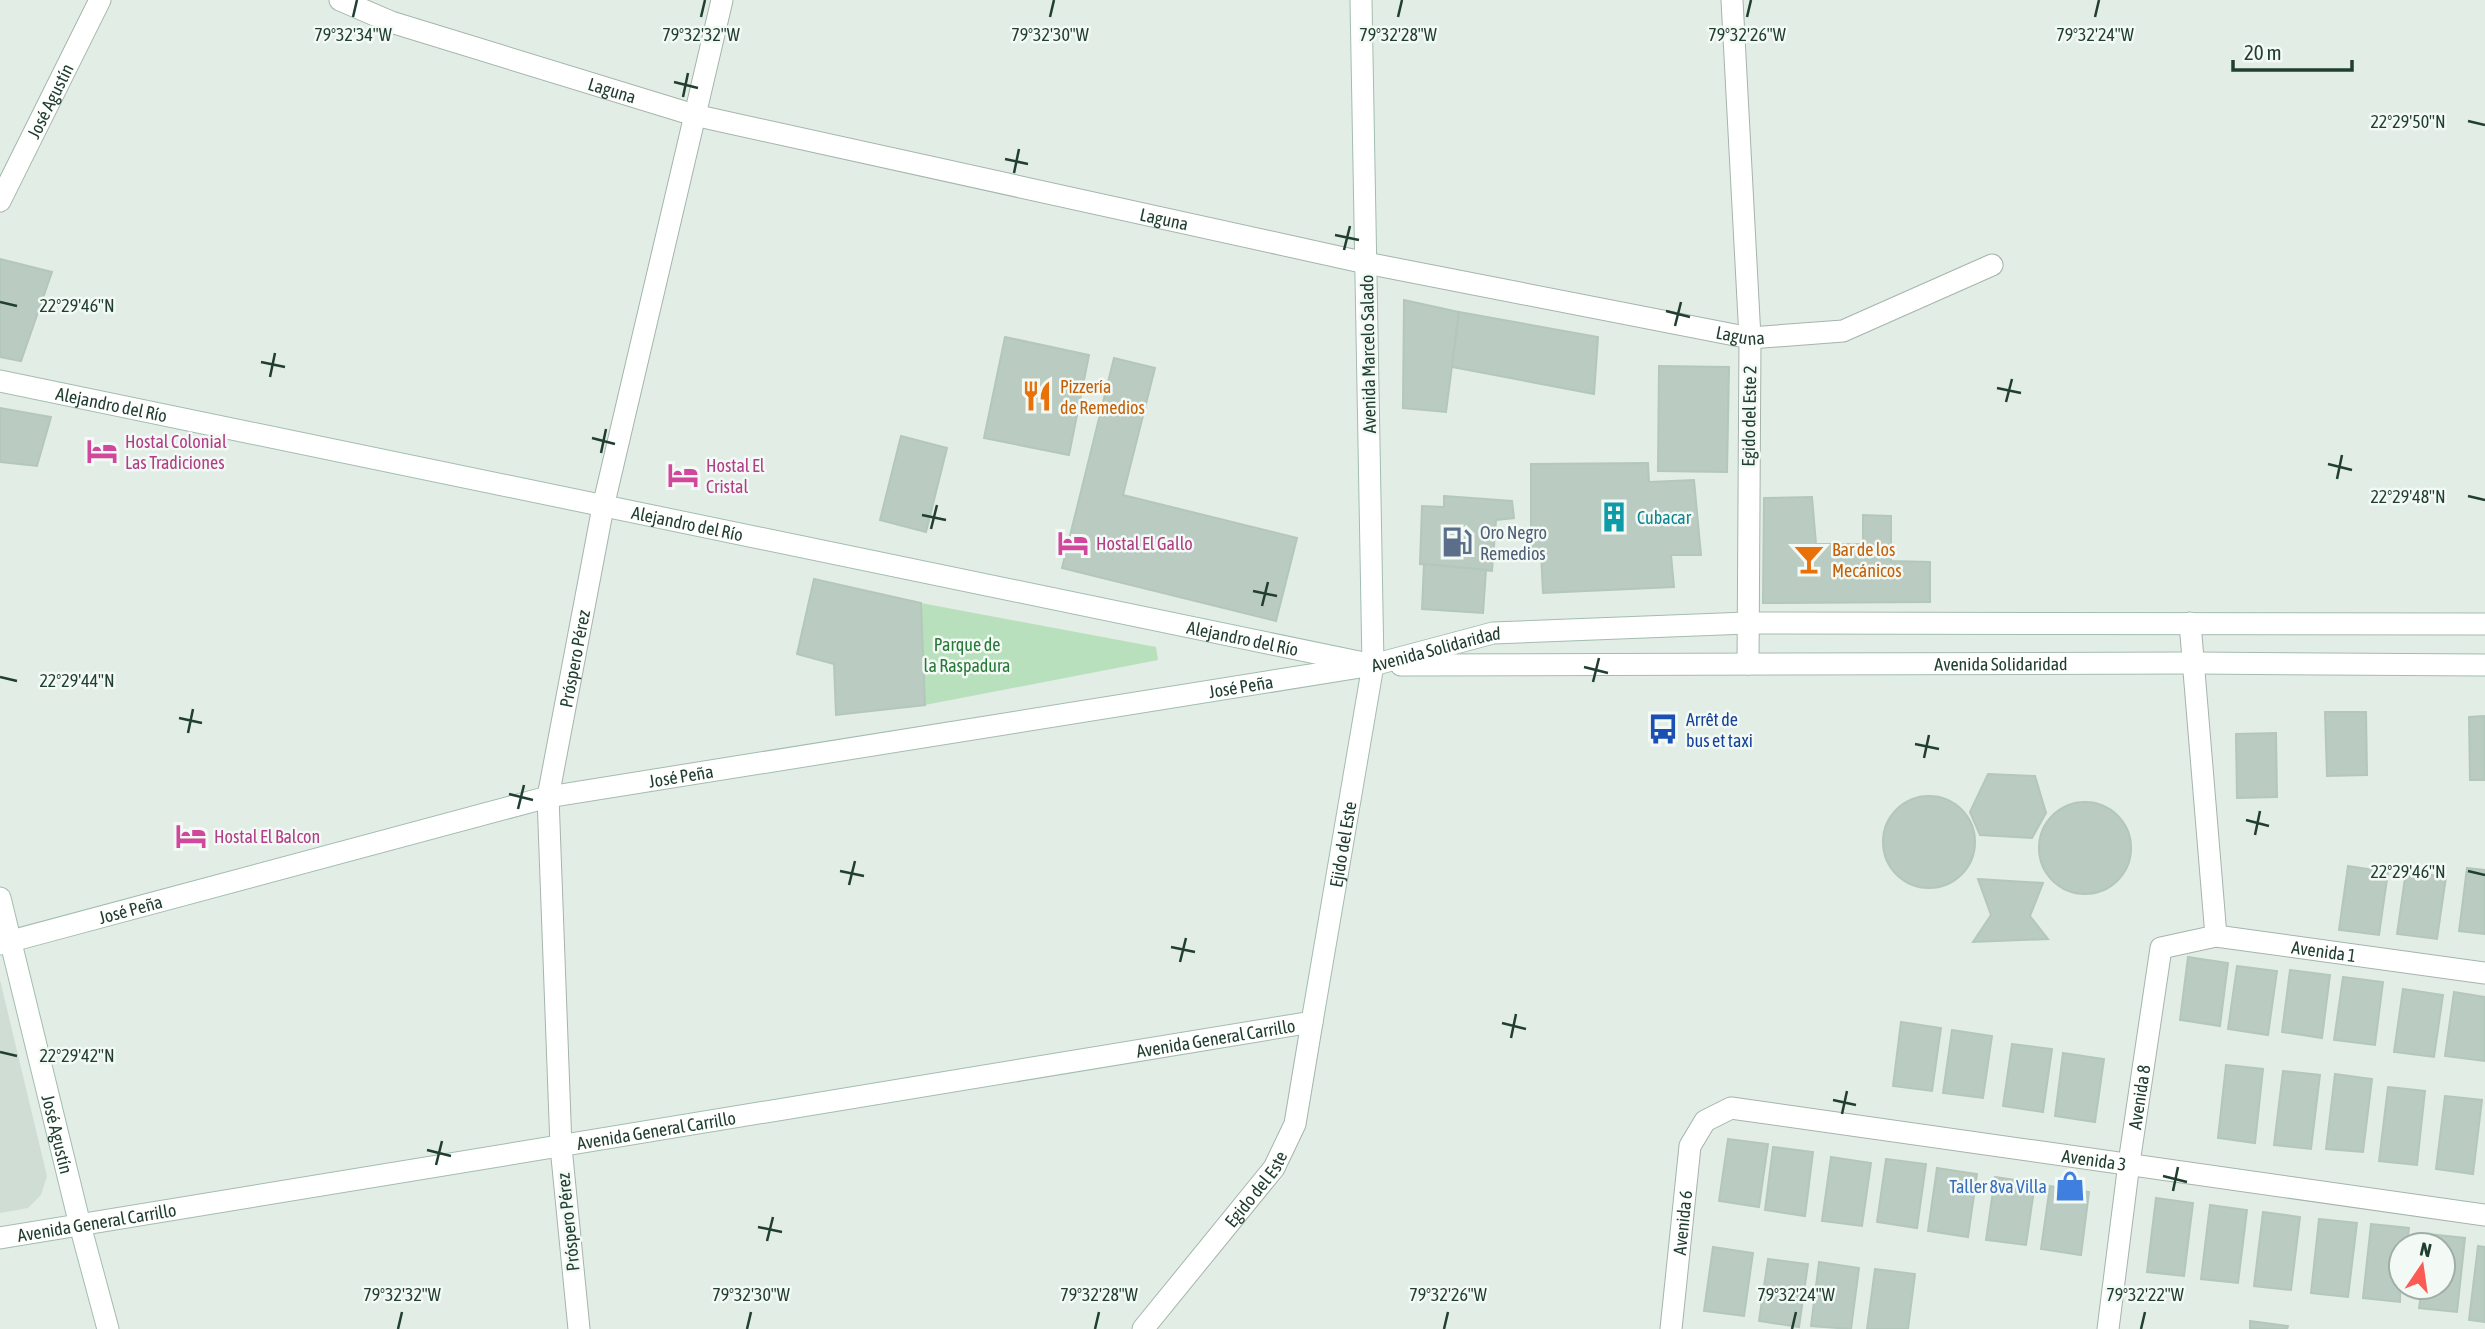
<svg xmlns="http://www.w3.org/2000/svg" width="2485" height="1329" font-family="'Asap Condensed',sans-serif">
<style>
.built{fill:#d0ddd5}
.green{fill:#b9e0bc}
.building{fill:#bacbc1;stroke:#b4c7bb;stroke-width:2}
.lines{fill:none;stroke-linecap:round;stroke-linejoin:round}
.street-casing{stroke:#a4b5ac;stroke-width:23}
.secondary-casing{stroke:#a2bdaf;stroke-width:23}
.street{stroke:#fff;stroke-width:21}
.secondary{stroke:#fff;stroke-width:21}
.ticks{fill:none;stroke:#213f31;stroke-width:2.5}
.labels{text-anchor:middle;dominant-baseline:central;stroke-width:5;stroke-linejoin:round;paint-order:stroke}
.street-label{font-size:18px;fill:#213f31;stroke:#f3f9f5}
.food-label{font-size:18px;fill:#c56008;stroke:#f3f9f5;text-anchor:start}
.hotel-label{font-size:18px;fill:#b23c85;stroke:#f3f9f5;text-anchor:start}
.culture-label{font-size:18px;fill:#0d838f;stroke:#f3f9f5;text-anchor:start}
.service-label{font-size:18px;fill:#4e5e75;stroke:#f3f9f5;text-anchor:start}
.park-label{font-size:18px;fill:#287938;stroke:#f3f9f5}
.transit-label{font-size:18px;fill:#164399;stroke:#f3f9f5;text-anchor:start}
.shop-label{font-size:18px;fill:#366cbe;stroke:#f3f9f5;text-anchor:end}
.ticks-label{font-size:18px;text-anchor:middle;fill:#213f31;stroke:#f3f9f5;stroke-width:5;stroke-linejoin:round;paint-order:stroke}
</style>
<rect width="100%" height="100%" fill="#e2ede6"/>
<polygon class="built" points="0,980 47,1176 41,1195 28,1208 0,1213"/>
<polygon class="green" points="921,603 1156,647 1158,660 925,705"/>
<g class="building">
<polygon points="0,259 52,272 21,361 0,357"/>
<polygon points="1404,300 1459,312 1446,412 1403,408"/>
<polygon points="1459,312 1598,337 1594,394 1452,367"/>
<polygon points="1005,337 1089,355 1069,455 984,438"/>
<polygon points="1114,358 1155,368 1123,495 1297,538 1276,621 1062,568"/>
<polygon points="1659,366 1729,367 1727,472 1658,471"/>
<polygon points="0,408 51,417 37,466 0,462"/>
<polygon points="901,436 947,448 926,532 880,520"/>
<polygon points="1648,463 1649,482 1694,480 1701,555 1671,555 1674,587 1543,593 1541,553 1531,552 1531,464"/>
<polygon points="1444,496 1512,501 1514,518 1496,520 1492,571 1420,564 1422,506 1444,507"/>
<polygon points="1812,497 1816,544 1863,544 1863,515 1891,516 1891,561 1930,562 1930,602 1763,603 1764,498"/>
<polygon points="1424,564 1486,570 1483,613 1422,609"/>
<polygon points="814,579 921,603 925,705 836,715 834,664 797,654"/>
<polygon points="2325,712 2366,712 2367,775 2327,776"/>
<polygon points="2485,716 2485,780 2470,780 2469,717"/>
<polygon points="2276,733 2277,797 2237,798 2236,734"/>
<polygon points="1988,774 2035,776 2046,813 2032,838 1980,835 1970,812"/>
<circle cx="1929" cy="842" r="46"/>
<circle cx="2085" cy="848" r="46"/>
<polygon points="2348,866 2388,872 2379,935 2339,930"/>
<polygon points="2467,868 2485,870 2485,934 2459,931"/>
<polygon points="2406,871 2446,877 2437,939 2397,934"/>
<polygon points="1978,879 2043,883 2030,916 2048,939 1973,942 1991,915"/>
<polygon points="2188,957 2228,963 2220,1026 2180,1020"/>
<polygon points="2237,966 2277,971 2268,1035 2228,1029"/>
<polygon points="2290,970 2330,975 2322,1038 2282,1032"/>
<polygon points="2343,977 2383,982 2375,1045 2334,1040"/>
<polygon points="2403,989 2443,995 2434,1057 2394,1052"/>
<polygon points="2454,992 2485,997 2485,1061 2445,1056"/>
<polygon points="1901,1022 1941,1028 1932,1091 1893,1086"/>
<polygon points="1952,1030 1992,1036 1983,1098 1943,1093"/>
<polygon points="2012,1044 2052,1049 2043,1112 2003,1106"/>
<polygon points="2063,1053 2104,1059 2095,1122 2055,1116"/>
<polygon points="2226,1065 2263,1069 2255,1143 2218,1138"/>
<polygon points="2283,1071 2320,1075 2311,1149 2274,1145"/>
<polygon points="2335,1074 2372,1079 2363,1152 2326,1149"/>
<polygon points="2388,1087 2425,1091 2417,1165 2379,1161"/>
<polygon points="2445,1096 2482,1100 2473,1174 2436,1169"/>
<polygon points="1728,1139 1768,1144 1759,1207 1719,1201"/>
<polygon points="1773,1147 1813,1152 1805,1216 1765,1210"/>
<polygon points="1831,1157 1871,1163 1862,1226 1822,1221"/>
<polygon points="1886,1159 1926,1164 1917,1228 1877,1222"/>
<polygon points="1937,1168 1977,1174 1968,1237 1928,1231"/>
<polygon points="1995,1177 2035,1183 2026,1245 1986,1240"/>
<polygon points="2050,1186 2089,1192 2081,1255 2041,1249"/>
<polygon points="2156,1198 2193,1203 2184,1276 2147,1272"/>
<polygon points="2210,1205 2247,1210 2238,1283 2201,1279"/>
<polygon points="2263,1212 2300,1217 2291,1290 2254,1286"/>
<polygon points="2319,1219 2357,1223 2348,1297 2311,1293"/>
<polygon points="2371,1224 2409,1228 2407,1245 2401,1245 2400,1302 2363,1298"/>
<polygon points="2428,1234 2465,1238 2457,1312 2419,1308 2422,1287 2443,1287 2443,1245 2427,1245"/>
<polygon points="2478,1246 2485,1247 2485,1322 2469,1320"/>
<polygon points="1713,1247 1753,1253 1744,1316 1704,1311"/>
<polygon points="1768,1259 1808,1264 1799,1327 1759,1321"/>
<polygon points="1819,1262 1859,1268 1851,1329 1811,1326"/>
<polygon points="1875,1269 1915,1274 1908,1329 1867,1329"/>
<polygon points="2250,1321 2288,1326 2287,1329 2250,1329"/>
</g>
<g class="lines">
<g class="street-casing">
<g id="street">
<path id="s1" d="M340,0L391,22L694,115L1366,263L1750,338L1843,331L1992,265"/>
<polyline points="1732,0 1750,338 1748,664"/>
<path id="s2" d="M0,201L100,0"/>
<polyline points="2190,623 2216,936"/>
<path id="s3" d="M579,1329L561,1147L548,797L603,507L722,0"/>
<path id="s4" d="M1143,1329L1274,1168L1295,1124L1312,1022"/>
<path id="s5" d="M1671,1329L1690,1146L1705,1121L1731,1108L2485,1215"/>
<path id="s6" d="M2108,1329L2129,1163L2161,948L2216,936L2485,973"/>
</g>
</g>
<g class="secondary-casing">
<g id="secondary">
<path id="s7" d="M0,381L1359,662"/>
<path id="s8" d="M1401,665L2194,663L2485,665"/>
<path id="s9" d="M0,898L80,1225L108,1329"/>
<path id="s10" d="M0,944L548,797L1373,665L1493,633L1747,623L2485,624"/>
<path id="s11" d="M0,1238L1312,1022L1373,665L1361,0"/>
</g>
</g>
<use href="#street" class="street"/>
<use href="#secondary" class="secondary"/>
</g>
<path class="ticks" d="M353,17L357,0M701,17L705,0M1050,17L1054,0M1398,17L1402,0M1747,17L1751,0M2095,17L2099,0M674,82L698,88M683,97L688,73M2468,121L2485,125M1005,159L1028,164M1014,173L1019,149M1335,235L1359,240M1344,250L1350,226M0,302L17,306M1666,311L1690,317M1675,326L1681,302M261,362L285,367M270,377L275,353M1997,388L2021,393M2006,402L2012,379M592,438L615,444M601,453L606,429M2328,464L2352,470M2337,479L2342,455M2468,496L2485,500M922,515L946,520M931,529L937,505M1253,591L1277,596M1262,606L1268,582M1584,667L1608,673M0,677L17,681M1593,682L1599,658M179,718L202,723M188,733L193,709M1915,744L1939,749M1924,758L1929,735M509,794L533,800M518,809L524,785M2246,820L2269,826M2255,835L2260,811M840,871L864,876M2468,871L2485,875M849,885L855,861M1171,947L1195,952M1180,962L1186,938M1502,1023L1526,1029M1511,1038L1516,1014M0,1052L17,1056M1833,1100L1856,1105M1842,1114L1847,1091M427,1150L451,1156M436,1165L442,1141M2163,1176L2187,1182M2173,1191L2178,1167M758,1227L782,1232M767,1241L773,1217M398,1329L402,1312M747,1329L751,1312M1095,1329L1099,1312M1444,1329L1448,1312M1792,1329L1796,1312M2141,1329L2145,1312"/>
<defs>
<g id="restaurant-bare" transform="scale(2.415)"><path d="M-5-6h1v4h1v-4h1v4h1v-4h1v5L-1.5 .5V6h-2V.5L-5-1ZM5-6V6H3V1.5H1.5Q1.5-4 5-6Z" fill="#e8710a" stroke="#f3f9f5" stroke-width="2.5" paint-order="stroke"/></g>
<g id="hotel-bare" transform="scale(2.415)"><path d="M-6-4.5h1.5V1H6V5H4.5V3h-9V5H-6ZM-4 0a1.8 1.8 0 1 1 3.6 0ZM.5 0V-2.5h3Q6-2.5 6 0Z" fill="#d1479c" stroke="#f3f9f5" stroke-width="2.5" paint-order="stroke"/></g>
<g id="building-bare" transform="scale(2.415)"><path d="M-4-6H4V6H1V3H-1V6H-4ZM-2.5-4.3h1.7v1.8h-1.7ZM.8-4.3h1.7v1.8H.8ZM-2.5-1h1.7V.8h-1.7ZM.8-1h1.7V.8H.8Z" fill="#0f9aa8" stroke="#f3f9f5" stroke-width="2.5" paint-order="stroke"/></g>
<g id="fuel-bare" transform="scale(2.415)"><path d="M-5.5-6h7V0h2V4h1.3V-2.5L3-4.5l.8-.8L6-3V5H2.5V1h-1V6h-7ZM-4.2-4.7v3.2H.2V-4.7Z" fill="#5c6f8a" stroke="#f3f9f5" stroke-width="2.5" paint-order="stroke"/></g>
<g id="bar-bare" transform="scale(2.415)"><path d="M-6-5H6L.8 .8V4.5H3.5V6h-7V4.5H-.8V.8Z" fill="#e8710a" stroke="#f3f9f5" stroke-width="2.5" paint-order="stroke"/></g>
<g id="bus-bare" transform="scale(2.415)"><path d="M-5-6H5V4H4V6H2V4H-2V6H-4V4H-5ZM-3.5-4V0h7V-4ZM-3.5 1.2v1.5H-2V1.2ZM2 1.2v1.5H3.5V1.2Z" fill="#1a4fb4" stroke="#f3f9f5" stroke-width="2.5" paint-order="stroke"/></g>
<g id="shop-bare" transform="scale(2.415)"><path d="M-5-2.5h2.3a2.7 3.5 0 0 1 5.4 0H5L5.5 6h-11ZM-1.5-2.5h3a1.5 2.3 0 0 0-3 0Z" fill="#3f7fe0" stroke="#f3f9f5" stroke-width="2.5" paint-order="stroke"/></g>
</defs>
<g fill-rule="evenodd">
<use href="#restaurant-bare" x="1037" y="396"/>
<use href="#hotel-bare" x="102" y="451"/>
<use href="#hotel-bare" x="683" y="475"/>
<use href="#building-bare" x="1614" y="517"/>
<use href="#fuel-bare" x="1457" y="542"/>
<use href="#hotel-bare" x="1073" y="543"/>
<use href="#bar-bare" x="1809" y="559"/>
<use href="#bus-bare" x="1663" y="729"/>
<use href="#hotel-bare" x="191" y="836"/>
<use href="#shop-bare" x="2070" y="1186"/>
</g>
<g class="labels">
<g class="street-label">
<text stroke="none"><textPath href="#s1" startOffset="287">Laguna</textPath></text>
<text stroke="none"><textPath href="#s2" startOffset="112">José Agustín</textPath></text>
<text stroke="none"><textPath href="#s1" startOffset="854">Laguna</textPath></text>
<text stroke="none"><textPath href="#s1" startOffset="1442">Laguna</textPath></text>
<text transform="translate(1368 354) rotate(-91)">Avenida Marcelo Salado</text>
<text stroke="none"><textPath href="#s7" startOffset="114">Alejandro del Río</textPath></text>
<text transform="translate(1749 416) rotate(-89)">Egido del Este 2</text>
<text stroke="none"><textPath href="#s7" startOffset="702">Alejandro del Río</textPath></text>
<text stroke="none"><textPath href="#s7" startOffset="1269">Alejandro del Río</textPath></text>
<text stroke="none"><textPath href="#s10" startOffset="1468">Avenida Solidaridad</textPath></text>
<text stroke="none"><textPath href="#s3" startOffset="674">Próspero Pérez</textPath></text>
<text stroke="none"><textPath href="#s8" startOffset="600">Avenida Solidaridad</textPath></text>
<text stroke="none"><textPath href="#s10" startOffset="1269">José Peña</textPath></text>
<text stroke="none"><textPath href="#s10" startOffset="702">José Peña</textPath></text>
<text stroke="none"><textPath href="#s11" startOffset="1510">Ejido del Este</textPath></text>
<text stroke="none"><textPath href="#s10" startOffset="135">José Peña</textPath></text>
<text stroke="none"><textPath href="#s6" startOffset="550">Avenida 1</textPath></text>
<text stroke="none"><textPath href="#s11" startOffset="1232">Avenida General Carrillo</textPath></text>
<text stroke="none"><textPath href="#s6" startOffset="234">Avenida 8</textPath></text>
<text stroke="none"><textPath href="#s11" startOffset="665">Avenida General Carrillo</textPath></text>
<text stroke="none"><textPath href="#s9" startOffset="243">José Agustín</textPath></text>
<text stroke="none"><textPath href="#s5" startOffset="609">Avenida 3</textPath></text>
<text stroke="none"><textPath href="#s4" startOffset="180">Egido del Este</textPath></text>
<text stroke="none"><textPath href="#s11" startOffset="98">Avenida General Carrillo</textPath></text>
<text transform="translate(568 1222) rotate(-96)">Próspero Pérez</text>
<text stroke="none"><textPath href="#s5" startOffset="107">Avenida 6</textPath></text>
</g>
<g class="food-label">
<text x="1060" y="386">Pizzería<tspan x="1060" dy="21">de Remedios</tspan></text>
<text x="1832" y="549">Bar de los<tspan x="1832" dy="21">Mecánicos</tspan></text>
</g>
<g class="hotel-label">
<text x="125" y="441">Hostal Colonial<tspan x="125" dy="21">Las Tradiciones</tspan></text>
<text x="706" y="465">Hostal El<tspan x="706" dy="21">Cristal</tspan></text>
<text x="1096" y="543">Hostal El Gallo</text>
<text x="214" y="836">Hostal El Balcon</text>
</g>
<g class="culture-label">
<text x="1637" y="517">Cubacar</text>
</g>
<g class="service-label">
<text x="1480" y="532">Oro Negro<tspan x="1480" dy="21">Remedios</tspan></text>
</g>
<g class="park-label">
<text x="967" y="644">Parque de<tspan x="967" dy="21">la Raspadura</tspan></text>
</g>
<g class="transit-label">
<text x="1686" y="719">Arrêt de<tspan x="1686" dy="21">bus et taxi</tspan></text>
</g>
<g class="shop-label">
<text x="2047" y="1186">Taller 8va Villa</text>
</g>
</g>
<g class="ticks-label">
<text x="353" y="41">79°32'34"W</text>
<text x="701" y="41">79°32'32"W</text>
<text x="1050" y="41">79°32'30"W</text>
<text x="1398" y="41">79°32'28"W</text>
<text x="1747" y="41">79°32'26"W</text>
<text x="2095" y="41">79°32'24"W</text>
<text x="2408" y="128">22°29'50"N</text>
<text x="77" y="312">22°29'46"N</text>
<text x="2408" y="503">22°29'48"N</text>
<text x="77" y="687">22°29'44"N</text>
<text x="2408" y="878">22°29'46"N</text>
<text x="77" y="1062">22°29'42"N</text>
<text x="402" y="1301">79°32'32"W</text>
<text x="751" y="1301">79°32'30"W</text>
<text x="1099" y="1301">79°32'28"W</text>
<text x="1448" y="1301">79°32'26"W</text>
<text x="1796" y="1301">79°32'24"W</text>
<text x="2145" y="1301">79°32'22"W</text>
</g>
<g transform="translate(2422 1266) rotate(13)"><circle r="33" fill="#f3f9f5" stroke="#9fafa7" stroke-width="2"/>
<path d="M0-5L12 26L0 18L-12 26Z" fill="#fb5b52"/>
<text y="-10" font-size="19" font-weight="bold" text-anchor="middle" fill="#213f31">N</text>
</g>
<path d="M2233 60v10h119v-10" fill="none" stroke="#213f31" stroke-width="3.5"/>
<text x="2244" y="60" font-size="21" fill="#213f31" stroke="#f3f9f5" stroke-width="5" paint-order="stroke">20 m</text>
</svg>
